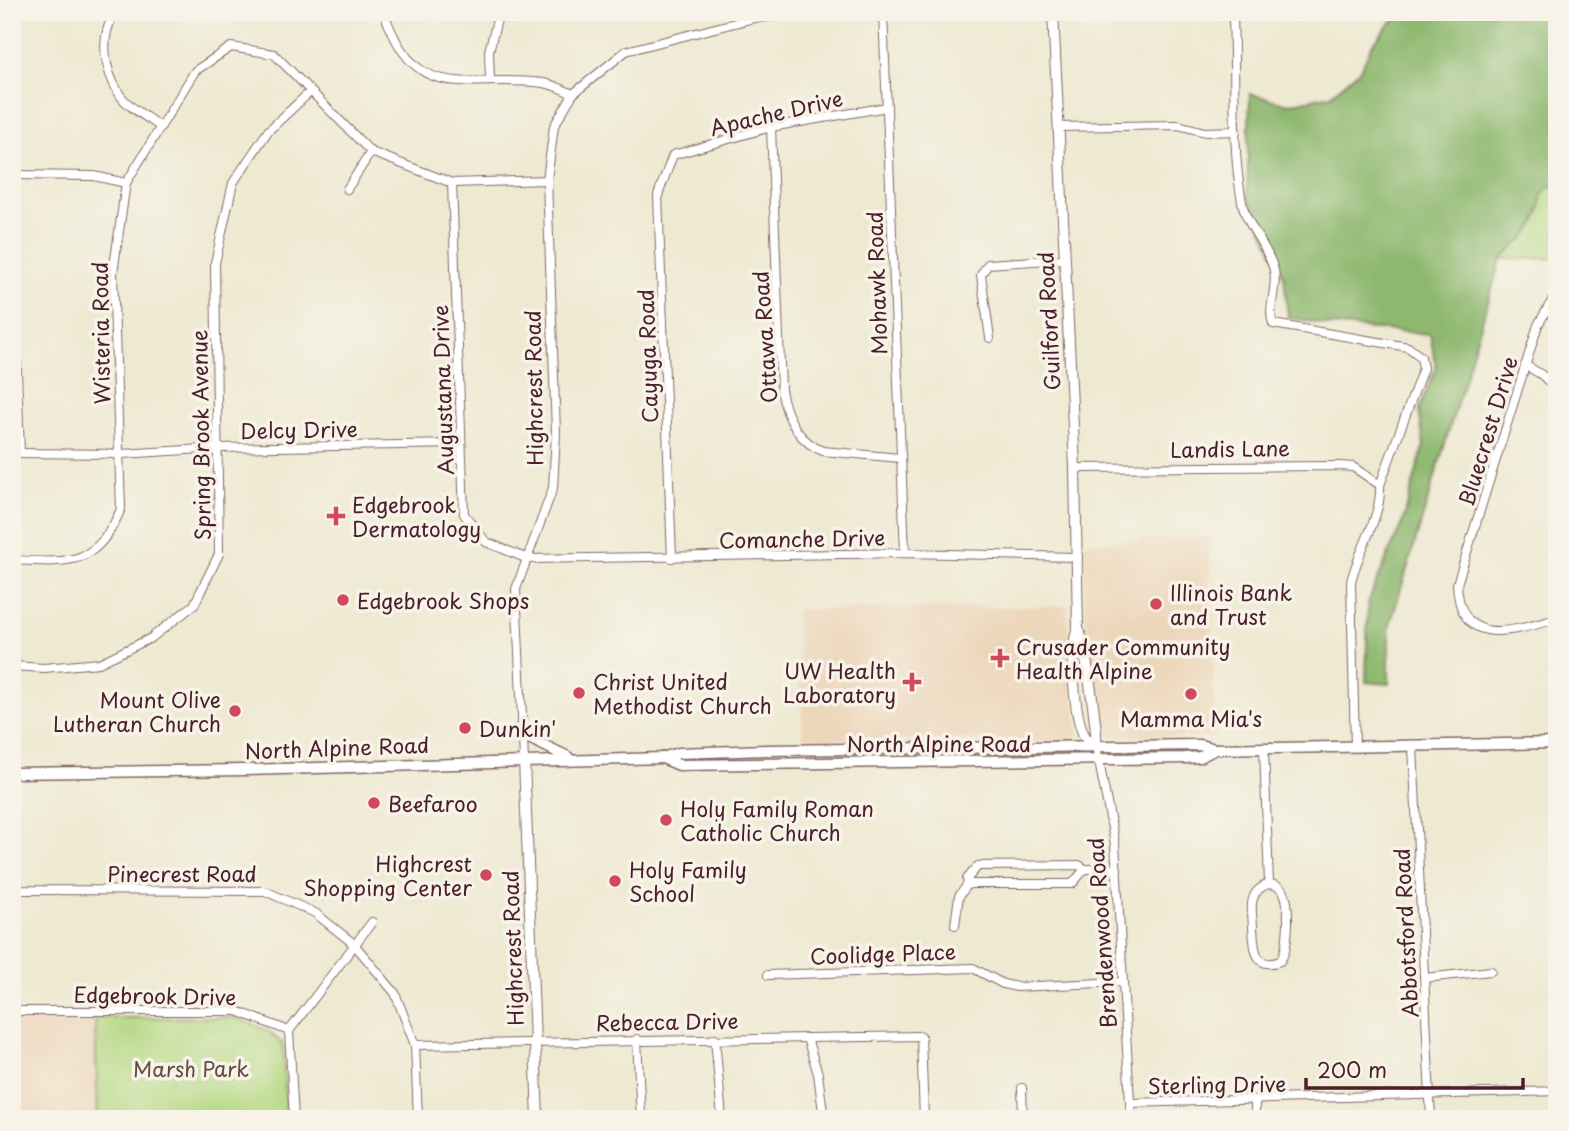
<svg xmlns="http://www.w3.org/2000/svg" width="1569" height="1131" font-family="'Playpen Sans',sans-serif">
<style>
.built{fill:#edd7bb}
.green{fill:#b2d780;stroke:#7e7b56;stroke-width:2}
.forest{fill:#8db86e;stroke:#6c6c4c;stroke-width:2}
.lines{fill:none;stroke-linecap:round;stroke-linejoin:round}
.minor-casing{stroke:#836665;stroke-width:10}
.tertiary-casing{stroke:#836665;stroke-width:12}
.secondary-casing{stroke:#836665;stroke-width:13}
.minor{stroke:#fff;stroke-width:8}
.tertiary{stroke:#fff;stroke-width:10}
.secondary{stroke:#fff;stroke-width:10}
.poi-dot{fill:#d1495b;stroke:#f7f3e8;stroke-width:2.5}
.labels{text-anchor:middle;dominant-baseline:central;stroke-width:7;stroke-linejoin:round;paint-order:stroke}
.street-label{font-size:21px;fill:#4a1f2b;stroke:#f7f3e8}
.poi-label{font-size:21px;fill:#4a1f2b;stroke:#f7f3e8;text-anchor:start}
.park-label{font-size:21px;fill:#644d40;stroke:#f7f3e8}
</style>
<rect width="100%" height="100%" fill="#f7f3e8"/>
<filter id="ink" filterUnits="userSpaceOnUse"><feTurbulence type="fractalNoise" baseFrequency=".0143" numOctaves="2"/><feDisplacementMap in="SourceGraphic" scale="14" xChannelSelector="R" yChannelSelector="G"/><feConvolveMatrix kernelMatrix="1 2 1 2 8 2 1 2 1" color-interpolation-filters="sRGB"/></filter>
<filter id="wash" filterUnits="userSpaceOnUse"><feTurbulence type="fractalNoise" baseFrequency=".00686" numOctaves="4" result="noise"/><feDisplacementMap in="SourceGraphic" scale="28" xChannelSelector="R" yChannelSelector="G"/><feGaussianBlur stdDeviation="1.57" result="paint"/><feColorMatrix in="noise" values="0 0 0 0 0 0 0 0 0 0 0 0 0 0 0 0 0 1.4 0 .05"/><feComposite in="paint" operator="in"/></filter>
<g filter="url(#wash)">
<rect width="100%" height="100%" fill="#eee9d1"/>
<g class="built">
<polygon points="1209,536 1215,737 1111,737 1099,728 1085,612 1084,543"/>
<polygon points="1067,606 1070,673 1078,732 1075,739 1024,743 967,739 810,740 803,736 796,610"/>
<polygon points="12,1018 95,1018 98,1119 12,1119"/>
</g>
<g class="green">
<polygon points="1557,96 1557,258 1501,259"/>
<polygon points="233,1017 267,1030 283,1044 287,1119 98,1119 95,1018"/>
</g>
<path class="forest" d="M1400,12H1557V187L1549,186L1541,196C1543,226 1521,241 1501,259L1389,628V684L1366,682L1368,602L1403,521L1424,445L1419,410L1436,367L1430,334L1328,325L1288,317L1284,277L1247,195L1250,94L1289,104L1331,95L1361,69L1372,45Z"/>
</g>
<g filter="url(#ink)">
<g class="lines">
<g class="minor-casing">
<g id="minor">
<path d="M115,12C99,38 104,70 120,95C128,107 147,117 159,126"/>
<path d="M384,12C416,108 466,73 543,83C553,84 564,90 573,94"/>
<polyline points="883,12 905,553"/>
<path d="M1230,12L1233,19C1236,79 1231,143 1242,202C1246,226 1268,246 1274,270C1278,288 1267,307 1273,324L1408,347L1421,357L1423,368L1380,485C1382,517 1358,550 1351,582L1355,747"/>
<polyline points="490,81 489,51 499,12"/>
<path d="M771,127L781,390C786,417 797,441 823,451L900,458"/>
<polyline points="1059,127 1178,125 1205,132 1236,131"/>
<polyline points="12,175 94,176 126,183"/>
<polyline points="452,183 464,514 486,542 528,559 905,553 1078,557"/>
<polyline points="347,189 371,152"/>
<polyline points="12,235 20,453"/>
<path d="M1557,292L1538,325L1457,584C1460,651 1514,630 1557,619"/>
<polyline points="990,338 981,275 988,264 1063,259"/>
<polyline points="1525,365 1542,375 1557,390"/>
<polyline points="12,453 122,454 219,448 461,444"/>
<polyline points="1075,468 1340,466 1353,467 1380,485"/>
<polyline points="672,558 658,195 673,155 771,127 887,107"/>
<path d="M12,560C69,563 96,567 121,509L113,273L126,183L195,71L231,47L274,54L371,152L452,183L547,180"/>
<polyline points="12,666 44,668 99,663 151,638 194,605 219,554 215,263 233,183 268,131 310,92"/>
<polyline points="1096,746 1115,844 1131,1119"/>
<polyline points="1413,746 1431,1119"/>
<polyline points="1264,749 1269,884"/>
<polyline points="524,760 516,589 553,488 556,433 547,180 554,126 573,94 626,51 754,18 825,12"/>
<polyline points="1085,869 1072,884 968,884 967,879 978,866 1079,865 1085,869 1117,869"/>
<polyline points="12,884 21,890 265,891 315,913 354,944 395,993 415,1045 418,1119"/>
<path d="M1269,884C1275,885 1279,886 1283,891C1291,902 1289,951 1280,961C1254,971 1254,946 1253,927C1253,918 1250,907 1253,899C1255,891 1262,886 1269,884Z"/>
<polyline points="955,925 959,896 968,884"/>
<polyline points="768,975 973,968 1003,984 1017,987 1121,982"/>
<polyline points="1425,978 1491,971"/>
<polyline points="12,1011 237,1011 289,1031"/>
<polyline points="289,1031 372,922"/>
<polyline points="289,1031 294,1119"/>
<polyline points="715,1038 722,1119"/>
<polyline points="807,1038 818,1074 824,1119"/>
<polyline points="637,1039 641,1119"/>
<polyline points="415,1045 921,1036 924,1119"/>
<polyline points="1022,1088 1023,1119"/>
<polyline points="1255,1101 1255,1119"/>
<polyline points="1130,1103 1557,1091"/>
</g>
</g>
<g class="tertiary-casing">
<g id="tertiary">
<path d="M1053,12L1075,468L1078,629C1069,648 1074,715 1084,735C1086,739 1092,743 1096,746"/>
<path d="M1078,629C1085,641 1098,732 1096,746"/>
<polyline points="524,760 538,1119"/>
</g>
</g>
<g class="secondary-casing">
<g id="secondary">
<polyline points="522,727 531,739 568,757"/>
<polyline points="662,758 679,765 1185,758 1200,757 1215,749"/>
<polyline points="12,773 244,770 662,758 679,753 766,750 1200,745 1215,749 1557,743"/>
</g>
</g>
<use href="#minor" class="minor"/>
<use href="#tertiary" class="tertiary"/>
<use href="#secondary" class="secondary"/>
</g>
</g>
<g class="poi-dot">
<path d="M332.5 505.5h7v7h7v7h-7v7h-7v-7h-7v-7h7z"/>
<circle cx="343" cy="600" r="7"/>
<circle cx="1156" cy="604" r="7"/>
<path d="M996.5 647.5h7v7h7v7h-7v7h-7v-7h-7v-7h7z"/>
<path d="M908.5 671.5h7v7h7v7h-7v7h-7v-7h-7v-7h7z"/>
<circle cx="579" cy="693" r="7"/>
<circle cx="1191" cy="694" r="7"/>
<circle cx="235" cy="711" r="7"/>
<circle cx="465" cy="728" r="7"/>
<circle cx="374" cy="803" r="7"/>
<circle cx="666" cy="820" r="7"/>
<circle cx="486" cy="875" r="7"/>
<circle cx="615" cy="881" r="7"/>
</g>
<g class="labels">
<g class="street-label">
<text transform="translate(776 112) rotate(-13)">Apache Drive</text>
<text transform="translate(876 283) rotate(-92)">Mohawk Road</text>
<text transform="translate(1048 321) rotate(-93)">Guilford Road</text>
<text transform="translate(100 333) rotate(-91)">Wisteria Road</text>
<text transform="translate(764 337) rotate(-94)">Ottawa Road</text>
<text transform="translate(647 356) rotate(-92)">Cayuga Road</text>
<text transform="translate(533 388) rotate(-91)">Highcrest Road</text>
<text transform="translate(442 390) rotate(-92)">Augustana Drive</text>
<text transform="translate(299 429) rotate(-1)">Delcy Drive</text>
<text transform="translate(1487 431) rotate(-73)">Bluecrest Drive</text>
<text transform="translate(200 435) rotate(-91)">Spring Brook Avenue</text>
<text transform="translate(1230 448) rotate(-1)">Landis Lane</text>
<text transform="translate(802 538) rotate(-1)">Comanche Drive</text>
<text x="939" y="743">North Alpine Road</text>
<text transform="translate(337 747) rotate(-2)">North Alpine Road</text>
<text x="182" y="873">Pinecrest Road</text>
<text transform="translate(1101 933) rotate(-94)">Brendenwood Road</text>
<text transform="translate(1405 933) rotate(-93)">Abbotsford Road</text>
<text transform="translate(512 948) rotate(-92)">Highcrest Road</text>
<text transform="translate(883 953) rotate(-2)">Coolidge Place</text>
<text transform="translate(155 995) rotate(1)">Edgebrook Drive</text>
<text transform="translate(667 1021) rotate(-1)">Rebecca Drive</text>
<text transform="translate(1217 1084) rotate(-1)">Sterling Drive</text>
</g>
<g class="poi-label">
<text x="352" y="504">Edgebrook<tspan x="352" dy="24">Dermatology</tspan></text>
<text x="1170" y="592">Illinois Bank<tspan x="1170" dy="24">and Trust</tspan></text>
<text x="357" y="600">Edgebrook Shops</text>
<text x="1016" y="646">Crusader Community<tspan x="1016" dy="24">Health Alpine</tspan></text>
<text x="896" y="670" text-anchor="end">UW Health<tspan x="896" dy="24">Laboratory</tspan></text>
<text x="593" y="681">Christ United<tspan x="593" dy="24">Methodist Church</tspan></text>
<text x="221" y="699" text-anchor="end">Mount Olive<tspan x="221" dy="24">Lutheran Church</tspan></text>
<text x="1191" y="718" text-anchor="middle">Mamma Mia's</text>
<text x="479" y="728">Dunkin'</text>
<text x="388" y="803">Beefaroo</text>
<text x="680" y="808">Holy Family Roman<tspan x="680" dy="24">Catholic Church</tspan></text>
<text x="472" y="863" text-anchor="end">Highcrest<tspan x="472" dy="24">Shopping Center</tspan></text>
<text x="629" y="869">Holy Family<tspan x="629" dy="24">School</tspan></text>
</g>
<g class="park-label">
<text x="191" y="1068">Marsh Park</text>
</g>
</g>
<rect width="1569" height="1131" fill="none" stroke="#f7f3e8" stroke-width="42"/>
<path d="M1306 1078v10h217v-10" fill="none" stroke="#4a1f2b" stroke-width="3.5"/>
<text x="1317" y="1078" font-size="21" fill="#4a1f2b" stroke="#f7f3e8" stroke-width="5" paint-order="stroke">200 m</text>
</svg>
